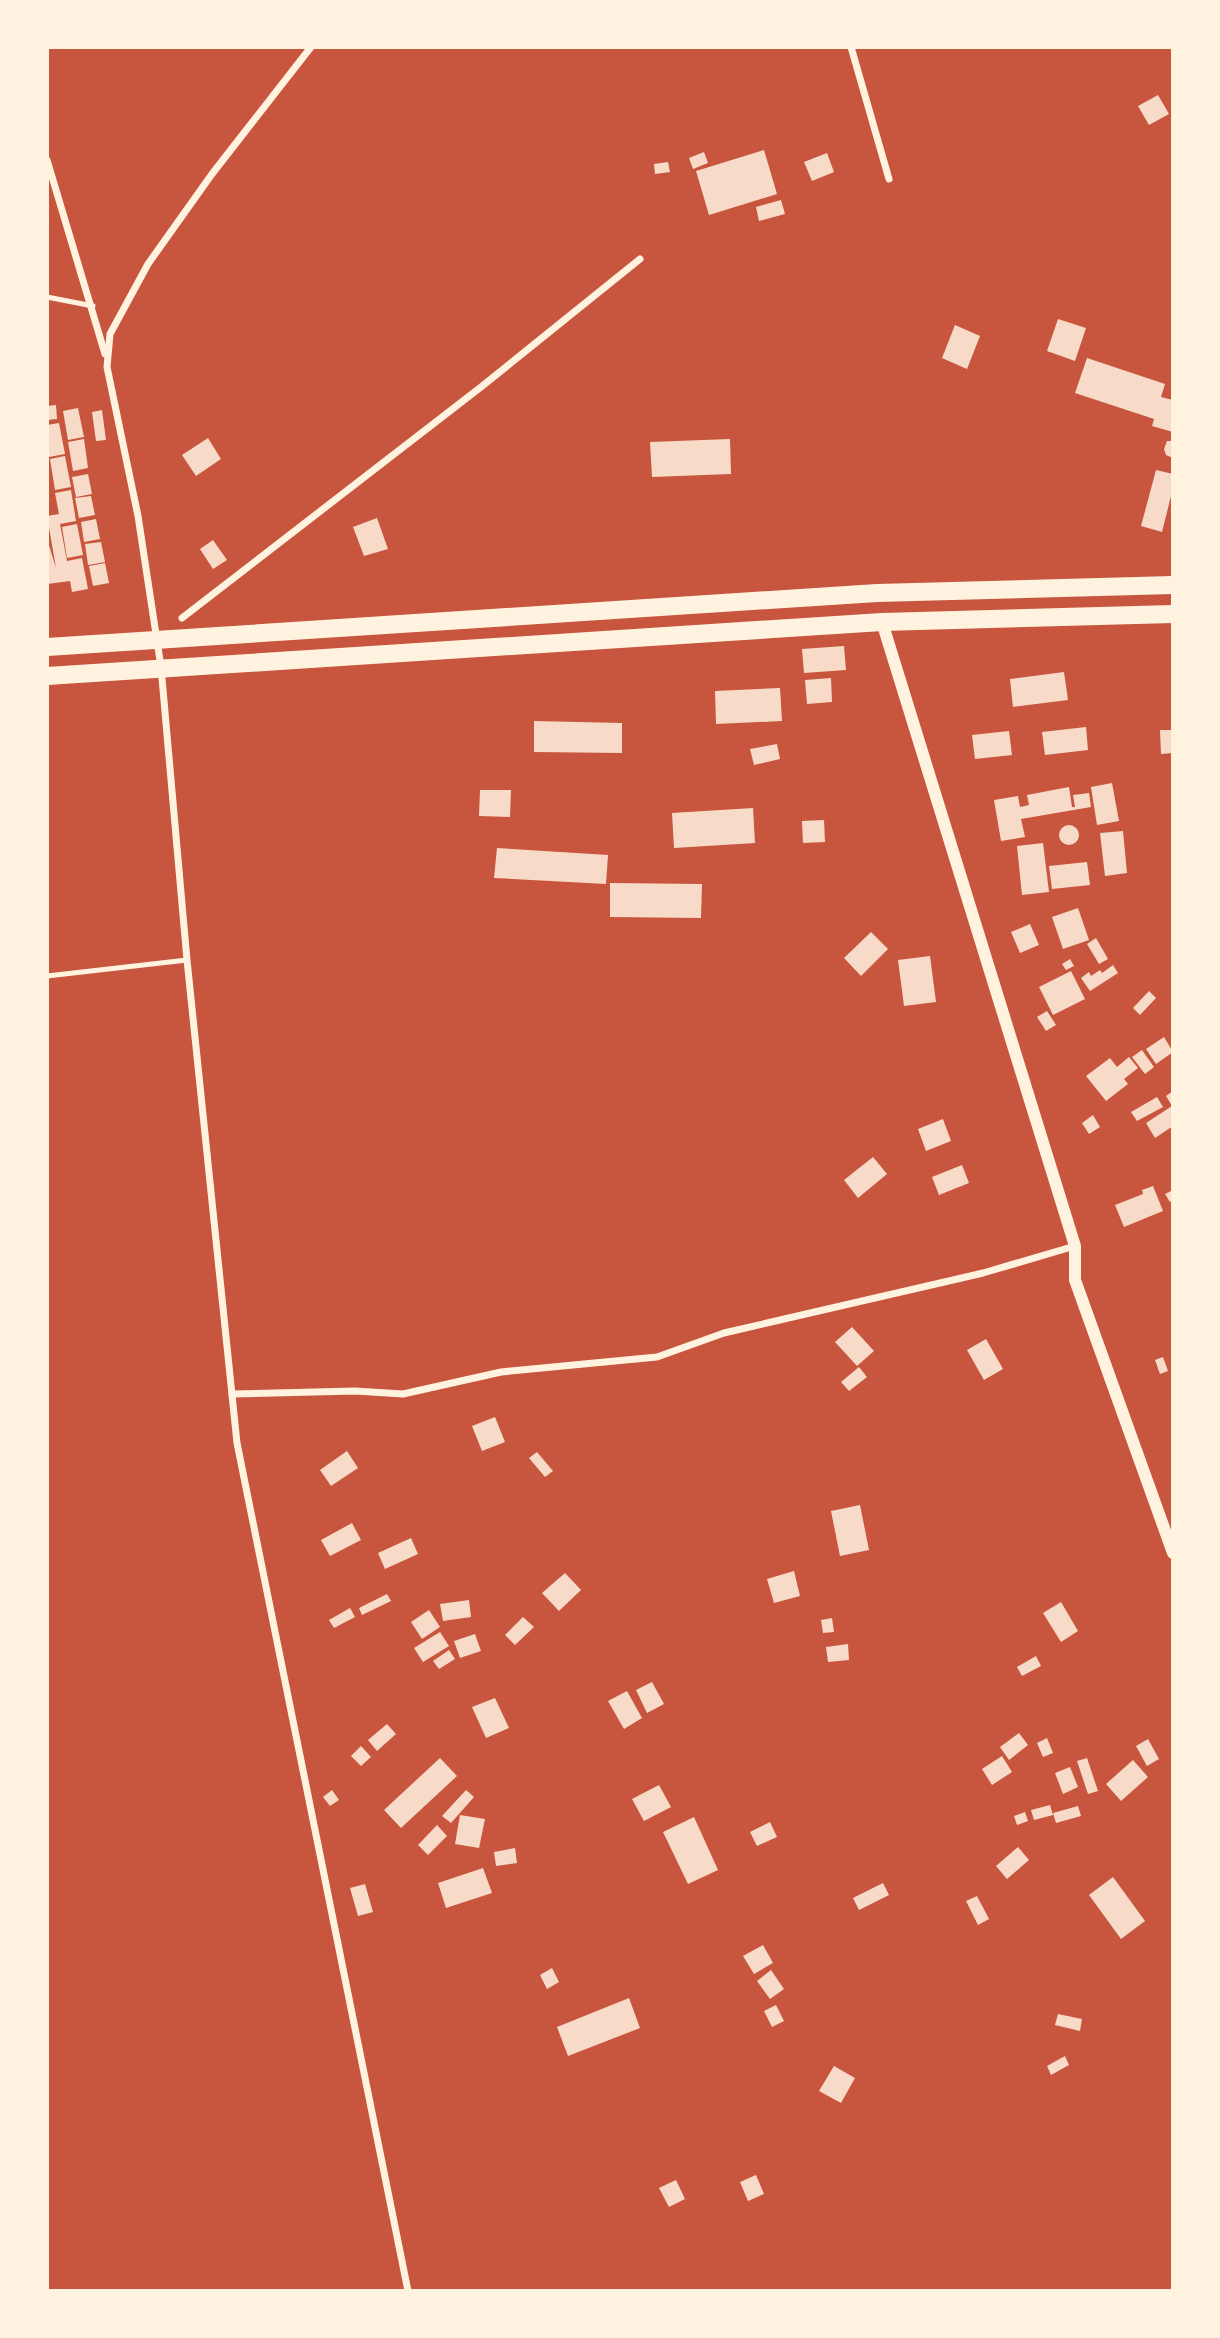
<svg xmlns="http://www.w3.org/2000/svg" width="1220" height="2338" font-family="Manrope,sans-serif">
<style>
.building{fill:#f7dbc8}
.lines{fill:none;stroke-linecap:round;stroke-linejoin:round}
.service{stroke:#fff3e0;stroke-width:5}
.minor{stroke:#fff3e0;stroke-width:7}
.tertiary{stroke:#fff3e0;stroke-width:12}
.primary{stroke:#fff3e0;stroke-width:18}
</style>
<rect width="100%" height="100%" fill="#c8553d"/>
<g class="building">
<polygon points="1158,95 1169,114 1149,125 1138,106"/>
<polygon points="764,150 777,194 709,215 696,171"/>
<polygon points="704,152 708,163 693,169 689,158"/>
<polygon points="827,153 834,172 812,181 804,162"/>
<polygon points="668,162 670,172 655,174 654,164"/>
<polygon points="781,200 785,214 759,221 756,207"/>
<polygon points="1058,319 1086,328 1075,361 1047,351"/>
<polygon points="955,325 980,336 967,369 942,358"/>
<polygon points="1087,358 1165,384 1161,397 1173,400 1173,432 1152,426 1154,419 1075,393"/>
<polygon points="56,405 57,419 47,420 47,406"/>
<polygon points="78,408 84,437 68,440 63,411"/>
<polygon points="102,410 106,440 96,441 92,412"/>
<polygon points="59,423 65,454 49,457 47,425"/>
<polygon points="208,438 221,459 196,476 182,455"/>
<polygon points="84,439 88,468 73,471 68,442"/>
<polygon points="730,439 731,474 652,477 650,442"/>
<polygon points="1167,441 1173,441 1173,458 1166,455 1164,449"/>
<polygon points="65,456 71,487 55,490 50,459"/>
<polygon points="1156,470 1173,474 1173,488 1162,532 1141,526"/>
<polygon points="88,474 92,494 76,497 72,477"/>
<polygon points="71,490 76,521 60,524 67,561 82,558 88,589 72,592 70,581 47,584 47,539 56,568 47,516 59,514 55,493"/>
<polygon points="91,496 95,515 79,518 75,498"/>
<polygon points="377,518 388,549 364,556 353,527"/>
<polygon points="96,519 100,539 84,542 81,522"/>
<polygon points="77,524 83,555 67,558 62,527"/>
<polygon points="213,540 227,560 213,569 200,549"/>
<polygon points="101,542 105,562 88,565 85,544"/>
<polygon points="105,563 109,583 93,586 89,566"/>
<polygon points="844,646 846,670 804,673 802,649"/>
<polygon points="1064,672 1068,700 1013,707 1010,679"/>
<polygon points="831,678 832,702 807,704 805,680"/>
<polygon points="780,688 782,721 716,724 715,691"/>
<polygon points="534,721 622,723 622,753 534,752"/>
<polygon points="1086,727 1088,750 1045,755 1042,732"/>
<polygon points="1160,730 1173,730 1173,753 1161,754"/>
<polygon points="1009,731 1012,755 975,759 972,735"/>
<polygon points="777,744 780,759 754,765 750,749"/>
<polygon points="1112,783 1119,821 1097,825 1091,787"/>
<polygon points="1069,787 1072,807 1075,807 1073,795 1089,793 1091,807 1021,819 1025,837 1001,841 994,800 1018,796 1020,807 1029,805 1027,795"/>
<polygon points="480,790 511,790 510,817 479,816"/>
<polygon points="753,808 755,843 674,848 672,813"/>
<polygon points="824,820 825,842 803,843 802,821"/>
<circle cx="1069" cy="835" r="10"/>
<polygon points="1123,831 1127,873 1105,876 1100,833"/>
<polygon points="1043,843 1049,892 1022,895 1017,846"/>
<polygon points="497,848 608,855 606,884 494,878"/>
<polygon points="1087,862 1090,885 1052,889 1049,866"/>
<polygon points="610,883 702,884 701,918 610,917"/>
<polygon points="1078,908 1089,940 1063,949 1052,917"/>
<polygon points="1030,924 1039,945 1020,953 1011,932"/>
<polygon points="871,932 888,949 861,976 844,958"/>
<polygon points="1096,938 1108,959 1099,964 1087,944"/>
<polygon points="930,956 936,1002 904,1006 898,960"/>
<polygon points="1070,959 1074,966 1066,970 1062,964"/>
<polygon points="1113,965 1118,973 1090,991 1081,978 1089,972 1091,976 1100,970 1102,973"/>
<polygon points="1071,971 1085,999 1053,1015 1039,987"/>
<polygon points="1149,991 1156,998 1140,1015 1133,1008"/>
<polygon points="1047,1011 1056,1025 1046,1031 1037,1017"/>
<polygon points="1164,1037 1173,1052 1156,1064 1146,1049"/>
<polygon points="1142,1050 1154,1067 1145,1074 1132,1057"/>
<polygon points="1129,1057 1138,1068 1124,1079 1128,1084 1106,1101 1086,1076 1110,1058 1117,1067"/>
<polygon points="1173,1091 1173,1126 1155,1138 1146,1123 1172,1106 1166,1096"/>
<polygon points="1157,1097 1163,1107 1137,1121 1131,1112"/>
<polygon points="1093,1115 1100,1127 1089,1134 1082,1123"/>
<polygon points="943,1119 951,1141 926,1151 918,1129"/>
<polygon points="873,1157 887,1174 858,1198 844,1180"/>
<polygon points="962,1165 969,1183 939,1195 932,1177"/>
<polygon points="1153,1186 1163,1211 1124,1227 1115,1205 1143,1194 1142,1190"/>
<polygon points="1173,1190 1173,1200 1170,1202 1165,1194"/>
<polygon points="852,1327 874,1351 857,1366 835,1342"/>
<polygon points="986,1339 1003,1369 984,1380 967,1350"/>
<polygon points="1163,1357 1168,1371 1160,1374 1155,1360"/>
<polygon points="859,1367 867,1377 849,1391 841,1382"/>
<polygon points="495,1417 505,1442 482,1451 472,1426"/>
<polygon points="347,1451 358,1468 331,1486 320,1470"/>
<polygon points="537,1452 553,1471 545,1477 529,1458"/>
<polygon points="860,1505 869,1550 840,1556 831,1511"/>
<polygon points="352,1523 361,1540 330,1556 321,1540"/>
<polygon points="411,1538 418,1554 385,1569 378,1553"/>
<polygon points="794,1571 800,1596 774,1603 767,1579"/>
<polygon points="565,1573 581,1590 559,1611 542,1593"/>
<polygon points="387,1594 391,1601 362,1615 359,1608"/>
<polygon points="469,1600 471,1617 443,1621 440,1604"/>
<polygon points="1061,1602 1078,1631 1061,1642 1043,1613"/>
<polygon points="350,1608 355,1617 334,1628 329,1620"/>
<polygon points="429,1610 440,1627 422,1639 411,1622"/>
<polygon points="523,1617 534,1627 515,1645 505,1635"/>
<polygon points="832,1618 834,1632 823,1633 821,1620"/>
<polygon points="440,1632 449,1646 423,1662 414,1648"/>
<polygon points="475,1634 481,1651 460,1658 454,1641"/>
<polygon points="848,1644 849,1660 828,1662 826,1647"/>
<polygon points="449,1650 455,1659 439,1669 433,1661"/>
<polygon points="1036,1656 1041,1666 1022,1676 1017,1667"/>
<polygon points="652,1682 664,1704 647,1713 636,1690"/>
<polygon points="627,1691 642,1718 624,1729 608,1701"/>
<polygon points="495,1698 509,1728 486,1738 472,1707"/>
<polygon points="387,1724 396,1734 377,1751 368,1740"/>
<polygon points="1019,1733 1028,1745 1009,1760 1000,1747"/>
<polygon points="1047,1738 1053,1753 1043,1757 1037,1743"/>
<polygon points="1148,1739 1159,1759 1147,1766 1136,1746"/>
<polygon points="361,1746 371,1757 361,1766 351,1756"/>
<polygon points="1002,1756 1012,1772 992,1785 982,1769"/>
<polygon points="440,1758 457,1776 401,1828 384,1810"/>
<polygon points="1087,1758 1098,1791 1088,1794 1077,1761"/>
<polygon points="1133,1760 1148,1777 1121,1801 1106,1784"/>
<polygon points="1070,1767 1078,1787 1063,1794 1055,1773"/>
<polygon points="659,1785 671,1807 644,1821 632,1799"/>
<polygon points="332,1790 339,1800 330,1806 323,1797"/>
<polygon points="466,1790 474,1797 451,1823 442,1816"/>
<polygon points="1050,1805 1053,1815 1034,1820 1031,1810"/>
<polygon points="1078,1806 1081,1816 1056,1823 1053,1813"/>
<polygon points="1025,1812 1028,1821 1017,1825 1014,1816"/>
<polygon points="460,1815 485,1819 479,1848 455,1844"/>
<polygon points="694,1817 718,1870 688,1884 663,1832"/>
<polygon points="770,1822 777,1837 757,1846 750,1832"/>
<polygon points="437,1825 447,1836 428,1855 418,1845"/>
<polygon points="1018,1847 1029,1860 1007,1879 996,1866"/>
<polygon points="515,1848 517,1863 496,1866 494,1852"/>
<polygon points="483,1868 492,1893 446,1908 438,1883"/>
<polygon points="1113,1877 1145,1921 1121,1939 1089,1895"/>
<polygon points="883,1883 889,1895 859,1910 853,1898"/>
<polygon points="365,1884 373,1912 358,1916 350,1888"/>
<polygon points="977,1896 989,1919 978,1925 966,1901"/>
<polygon points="763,1945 773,1963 754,1974 743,1956"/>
<polygon points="552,1968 559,1982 547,1989 540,1975"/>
<polygon points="771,1970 784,1989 770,1999 757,1981"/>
<polygon points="629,1998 640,2028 568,2056 557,2027"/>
<polygon points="776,2005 784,2021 772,2027 764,2011"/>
<polygon points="1058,2014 1082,2019 1080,2031 1055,2025"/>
<polygon points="1065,2056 1069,2065 1051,2075 1047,2066"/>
<polygon points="834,2066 855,2078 841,2103 819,2091"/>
<polygon points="756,2175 764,2194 748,2201 740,2182"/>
<polygon points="676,2180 685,2199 669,2207 659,2188"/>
</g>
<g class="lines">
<g class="service">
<polyline points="47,297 93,306"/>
<polyline points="47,976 187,960"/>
</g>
<g class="minor">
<polyline points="311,47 212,174 148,264 110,334 107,367 138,516 161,667 187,960 237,1443 408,2291"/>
<polyline points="851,47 889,179"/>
<polyline points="47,160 105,354"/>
<polyline points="182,618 481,387 640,259"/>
<polyline points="232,1394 355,1391 403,1394 501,1372 657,1357 724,1333 983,1273 1075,1246"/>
</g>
<polyline class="tertiary" points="882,622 1075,1246 1075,1280 1173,1553"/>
<g class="primary">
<polyline points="47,647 877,593 1173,585"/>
<polyline points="47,676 882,622 1173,614"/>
</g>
</g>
<rect width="1220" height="2338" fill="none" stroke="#fff3e0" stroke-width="98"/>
</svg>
